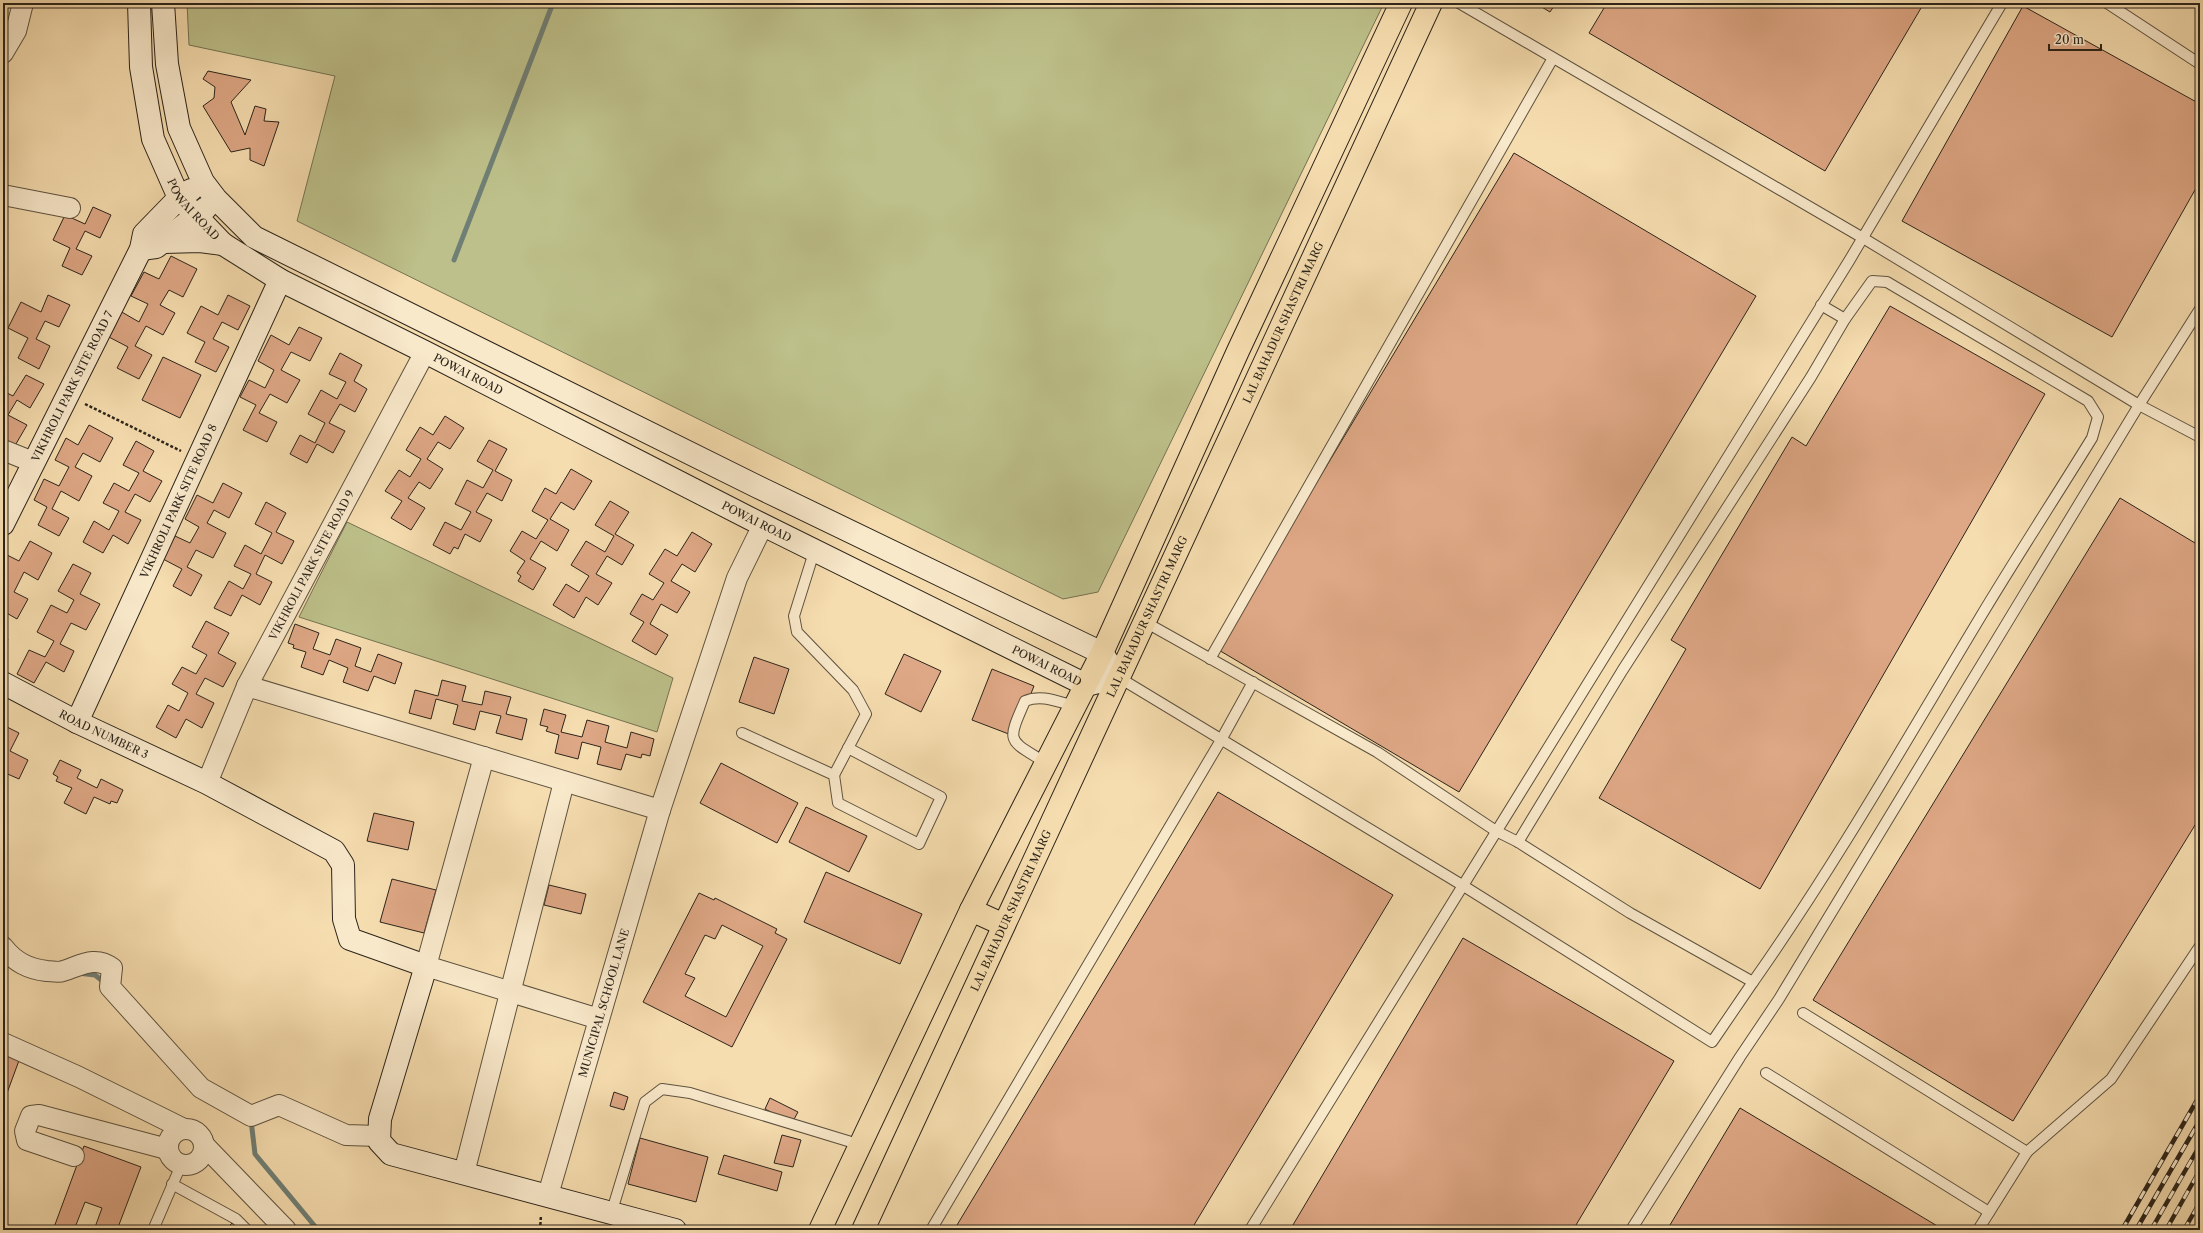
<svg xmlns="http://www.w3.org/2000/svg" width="2203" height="1233" font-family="'Libre Caslon Text',serif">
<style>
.green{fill:#bdc08a;stroke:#747252}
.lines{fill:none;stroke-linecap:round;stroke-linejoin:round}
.stream{stroke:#707f75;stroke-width:5}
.building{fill:#dea785;stroke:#2c241a;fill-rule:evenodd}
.lane-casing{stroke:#5e523f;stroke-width:12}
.street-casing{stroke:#5e523f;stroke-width:22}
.secondary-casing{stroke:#2c241a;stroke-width:24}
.primary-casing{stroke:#2c241a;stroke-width:24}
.path{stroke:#2c241a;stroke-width:2.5;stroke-dasharray:3 2;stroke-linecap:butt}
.lane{stroke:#f9e9cb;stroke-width:10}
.street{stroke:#f9e9cb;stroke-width:20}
.secondary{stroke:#f9e9cb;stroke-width:22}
.primary{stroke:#f6ddaf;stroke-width:22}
.rail-casing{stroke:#2c241a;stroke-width:4.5}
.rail{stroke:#f9e9cb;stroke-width:3;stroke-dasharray:9;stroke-linecap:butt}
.labels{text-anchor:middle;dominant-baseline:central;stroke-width:4;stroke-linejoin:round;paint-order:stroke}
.street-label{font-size:11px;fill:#2c241a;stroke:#f9e9cb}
</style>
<rect width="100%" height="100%" fill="#f6ddaf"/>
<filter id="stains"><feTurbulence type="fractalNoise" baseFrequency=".005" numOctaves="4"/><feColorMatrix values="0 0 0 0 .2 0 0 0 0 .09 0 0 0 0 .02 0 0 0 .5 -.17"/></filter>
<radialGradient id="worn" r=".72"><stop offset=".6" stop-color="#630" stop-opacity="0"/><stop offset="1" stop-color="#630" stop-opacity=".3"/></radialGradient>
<g class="green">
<polygon points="187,3 1384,3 1098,592 1063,599 297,221 335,76 189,45"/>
<polygon points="347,522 673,678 657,732 299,617"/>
</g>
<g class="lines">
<g class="stream">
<polyline points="454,260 553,3"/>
<polyline points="78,973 95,975 105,983"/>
<polyline points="251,1120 255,1154 318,1230"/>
</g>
</g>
<g class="building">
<polygon points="1535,3 1556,3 1550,12"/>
<polygon points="1607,3 1924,3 1825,171 1589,33"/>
<polygon points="2023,6 2200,104 2200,181 2112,337 1902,221"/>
<polygon points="208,71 251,80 231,102 245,135 255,106 266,109 264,121 279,122 264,166 250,160 250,148 231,152 203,106 214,98 215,87 203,79"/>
<polygon points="1514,153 1756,296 1459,792 1217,649"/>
<polygon points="93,207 111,215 100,238 85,231 76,249 92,256 82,275 62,266 70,248 53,240 65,215 85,224"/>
<polygon points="171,256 197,269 183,297 169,290 160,305 175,313 163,335 146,326 135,346 152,355 139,379 117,368 128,347 107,336 120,311 139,322 148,304 131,296 144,272 159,279"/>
<polygon points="48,295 70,305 59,327 45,321 36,339 50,346 39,369 18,358 28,338 8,328 21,302 41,312"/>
<polygon points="228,295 250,306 238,330 222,322 213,339 229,347 216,372 195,362 205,342 187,333 201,306 218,315"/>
<polygon points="1890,306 2045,394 1760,889 1599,798 1686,649 1671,640 1792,437 1806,446"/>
<polygon points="299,327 322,338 310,361 291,352 281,370 300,380 287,403 270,394 259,413 277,422 267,442 243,430 256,405 240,397 249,380 265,388 274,370 258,361 271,335 289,345"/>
<polygon points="340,353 362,365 354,381 367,389 355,412 340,404 329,423 345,431 333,453 317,444 307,463 290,454 300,435 315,443 325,423 308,414 321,390 337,399 346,382 329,374"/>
<polygon points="163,357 201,375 180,418 142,400"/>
<polygon points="26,375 44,384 30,408 17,400 8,415 27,425 13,449 3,443 3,391 13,396"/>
<polygon points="445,416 464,428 450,449 438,442 427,459 443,469 430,489 419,482 408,498 425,508 411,530 391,518 402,501 385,491 399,470 410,477 421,459 406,450 420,427 433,435"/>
<polygon points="89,425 113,438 100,462 83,453 75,467 92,476 79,501 61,491 52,509 69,518 59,536 38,525 47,507 34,500 44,479 59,486 69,467 55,460 66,438 78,445"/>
<polygon points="489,440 507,449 495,471 512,480 502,501 487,493 476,512 492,520 480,542 465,534 458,549 454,547 450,554 433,545 445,522 461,530 471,512 455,504 467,480 483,488 493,470 477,461"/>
<polygon points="136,441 154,451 143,471 162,481 150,502 135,494 125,512 141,520 128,544 113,535 103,553 83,542 94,521 109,530 119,511 103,503 114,483 129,491 139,473 123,465"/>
<polygon points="571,469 592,481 574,510 561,502 550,519 569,530 557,551 541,541 530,559 546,568 533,590 518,581 521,576 517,573 525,561 510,551 522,531 536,539 548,520 532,511 545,488 556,494"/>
<polygon points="223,483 242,493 229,518 214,510 207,523 226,533 213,558 196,550 187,567 202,575 191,596 173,586 182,569 163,559 175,536 190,543 199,527 185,519 197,495 213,503"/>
<polygon points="2120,498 2200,546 2200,817 2013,1121 1813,1000"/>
<polygon points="610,501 629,512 615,534 634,545 622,565 607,556 596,574 612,583 598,605 586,597 574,618 553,605 566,584 579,592 589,576 571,565 586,541 605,552 614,536 595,525"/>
<polygon points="266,502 286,513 276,532 294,541 282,564 265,555 256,574 272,582 260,605 242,595 231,616 214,608 229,581 243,589 251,574 234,566 245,545 261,554 272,533 255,524"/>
<polygon points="692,532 712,544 695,572 682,564 671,581 690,592 677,613 661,604 650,624 668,635 656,655 632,641 644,622 630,614 642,594 653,600 664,583 649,574 665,549 677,556"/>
<polygon points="30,541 52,553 38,580 24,572 14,592 28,599 17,619 3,611 3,562 7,555 19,561"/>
<polygon points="73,564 91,573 80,594 100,604 86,630 71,623 60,644 74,651 64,672 46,662 34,683 17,674 29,650 45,657 54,641 37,632 51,605 67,613 74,600 58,591"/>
<polygon points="206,621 229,633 218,653 236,663 223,687 205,678 196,694 214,703 202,728 186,719 176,738 156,727 168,705 179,711 188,693 172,684 182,667 196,674 207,655 192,647"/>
<polygon points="295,624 319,633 313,649 330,655 336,639 361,648 355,666 371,672 378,654 402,663 395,684 374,676 368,691 343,682 348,668 329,660 323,675 301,667 306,652 293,648 294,645 288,643"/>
<polygon points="3,637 8,639 3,648"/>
<polygon points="904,654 941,671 921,712 885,694"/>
<polygon points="754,657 789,669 774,714 739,702"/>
<polygon points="992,669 1034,686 1014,736 972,720"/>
<polygon points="442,680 466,686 462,701 482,705 485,691 511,697 506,714 527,719 522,740 496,733 501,716 480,711 475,730 453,724 458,705 436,699 431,719 409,713 415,690 438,696"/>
<polygon points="544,709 566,715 561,732 582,737 587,720 609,726 605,742 627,748 631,732 654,739 650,756 642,754 641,758 626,754 621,770 597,764 601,747 582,742 578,759 555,753 559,735 546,731 548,727 540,725"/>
<polygon points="3,725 19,733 10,751 28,760 19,779 3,772 3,762 7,754 3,753"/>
<polygon points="60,760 81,770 77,778 97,788 101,779 123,790 117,803 111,801 110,804 94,797 86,814 64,803 72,788 56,781 58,777 53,774"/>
<polygon points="721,763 798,803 777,843 700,803"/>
<polygon points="1218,792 1393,895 1191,1230 954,1230"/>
<polygon points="806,807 867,836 849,872 789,842"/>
<polygon points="374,813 414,822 408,850 367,841"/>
<polygon points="826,872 922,914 900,964 804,922"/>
<polygon points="392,879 436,890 424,933 380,922"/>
<polygon points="549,885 586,894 581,914 544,905"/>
<path d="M699,893L714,900L715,898L777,929L775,933L787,939L732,1047L643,1002ZM722,925L763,946L726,1017L685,996L695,978L685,974L705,935L715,939Z"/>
<polygon points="1463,938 1674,1061 1573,1230 1290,1230"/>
<polygon points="3,1048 21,1055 3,1104"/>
<polygon points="614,1092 628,1097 624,1110 610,1106"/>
<polygon points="770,1098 798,1112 792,1123 765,1109"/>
<polygon points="1740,1108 1944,1230 1667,1230"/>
<polygon points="782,1135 801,1140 793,1167 774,1163"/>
<polygon points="640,1138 708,1157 696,1202 628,1184"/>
<polygon points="84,1146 141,1167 117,1230 94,1230 102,1208 85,1202 74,1230 53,1230"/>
<polygon points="724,1155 782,1172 777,1191 718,1174"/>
<polygon points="237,1218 250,1230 225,1230"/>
</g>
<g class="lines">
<g class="lane-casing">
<g id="lane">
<polyline points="1459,3 1863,238 2139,405 2200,437"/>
<polyline points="2107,3 2200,64"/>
<polyline points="1821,305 1845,319"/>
<polyline points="815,549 794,616 797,632 853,690 866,714 834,775"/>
<polyline points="1210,659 1553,58"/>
<polyline points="1118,677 1462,885 1712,1042 1753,982 1630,913 1518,842 1496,831 1377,752 1145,622"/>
<polyline points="742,733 834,775 838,803 919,844 941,797 848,748"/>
<path d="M1046,763C1008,739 1006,744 1025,701C1042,694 1058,702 1075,706"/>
<path d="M1518,842L1622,671L1811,377L1845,319L1872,281L1887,282L2088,401L2098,417L2092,438C2055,498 2017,556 1981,616C1907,739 1836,864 1753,982"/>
<polyline points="1803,1013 2027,1152"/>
<polyline points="1766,1073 1989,1212"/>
<polyline points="172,1184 236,1219 247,1230"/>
<polyline points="611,1214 645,1102 662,1089 690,1093 861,1145"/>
<polyline points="153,1230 181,1165"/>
<polyline points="931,1230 1221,740 1253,682"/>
<polyline points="1250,1230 1849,261 2002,3"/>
<polyline points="1631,1230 1740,1057 1779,999 2139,405 2200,309"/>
<polyline points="1978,1230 2027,1152 2111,1079 2200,946"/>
</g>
</g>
<g class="street-casing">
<g id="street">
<polyline points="3,53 16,31 23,3"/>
<polyline points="3,195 70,208"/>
<polyline points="3,450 33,462"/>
<polyline points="247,686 660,810"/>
<polyline points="484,757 426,966 599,1019"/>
<path id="s1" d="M207,783L247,686L425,352"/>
<path d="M3,947C15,962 28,969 47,971C52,971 58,973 63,971C80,966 95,955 112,968L110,987L201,1088L251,1116L279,1105L346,1135L379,1136"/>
<polyline points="3,1043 79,1077 184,1129"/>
<circle cx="186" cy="1147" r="18"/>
<polyline points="204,1145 286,1230"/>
<polyline points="74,1156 27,1140 25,1131 31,1116 39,1115 167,1149"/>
<polyline points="464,1173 564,782"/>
<path id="s2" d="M548,1195L660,810L737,578L763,525"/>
</g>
</g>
<g class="secondary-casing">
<g id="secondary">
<path id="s3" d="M139,3L141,67L153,139L179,198L223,244L280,280L425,352L749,518L1086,685L1118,677L1102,653L758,487L254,237L216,199L203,182L179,128L167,64L163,3"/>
<polyline points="164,242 200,241 223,244"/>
<polyline points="141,249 156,247 206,208"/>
<path id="s4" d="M3,524L141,249L144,234L179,198L191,190"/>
<path id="s5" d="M3,683L77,722L207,783L334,851L343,865L344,919L350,939L426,966L380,1119L379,1141L391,1154L675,1230"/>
<path id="s6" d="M77,722L280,280"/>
</g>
</g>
<g class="primary-casing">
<g id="primary">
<polyline points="971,910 1004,925"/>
<polyline points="820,1230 971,910 1102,653 1238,351 1401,3"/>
<path id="s7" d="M863,1230L1431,3"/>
</g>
</g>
<g class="path">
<polyline points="85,404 181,451"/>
<polyline points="540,1230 541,1215"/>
</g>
<use href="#lane" class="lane"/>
<use href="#street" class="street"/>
<use href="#secondary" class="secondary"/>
<use href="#primary" class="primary"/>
<g class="rail-casing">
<g id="rail">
<polyline points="2122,1230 2200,1095"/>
<polyline points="2136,1230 2200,1120"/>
<polyline points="2151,1230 2200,1145"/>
<polyline points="2166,1230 2200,1170"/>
<polyline points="2184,1230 2200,1202"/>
<polyline points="2199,1230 2200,1228"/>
</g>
</g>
<use href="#rail" class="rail"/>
</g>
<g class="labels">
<g class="street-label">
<text stroke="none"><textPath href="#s3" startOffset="219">POWAI ROAD</textPath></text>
<text stroke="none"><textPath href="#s7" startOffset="1000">LAL BAHADUR SHASTRI MARG</textPath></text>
<text stroke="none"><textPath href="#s3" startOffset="543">POWAI ROAD</textPath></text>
<text stroke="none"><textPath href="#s4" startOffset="154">VIKHROLI PARK SITE ROAD 7</textPath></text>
<text stroke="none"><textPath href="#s6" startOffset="243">VIKHROLI PARK SITE ROAD 8</textPath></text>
<text stroke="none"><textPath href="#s3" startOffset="867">POWAI ROAD</textPath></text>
<text stroke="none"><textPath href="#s1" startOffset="242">VIKHROLI PARK SITE ROAD 9</textPath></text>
<text stroke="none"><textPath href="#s7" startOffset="676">LAL BAHADUR SHASTRI MARG</textPath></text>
<text stroke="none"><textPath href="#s3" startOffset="1191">POWAI ROAD</textPath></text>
<text stroke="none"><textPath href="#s5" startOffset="113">ROAD NUMBER 3</textPath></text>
<text stroke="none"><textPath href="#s7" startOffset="352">LAL BAHADUR SHASTRI MARG</textPath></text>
<text stroke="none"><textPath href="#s2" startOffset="200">MUNICIPAL SCHOOL LANE</textPath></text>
</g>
</g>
<rect width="2203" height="1233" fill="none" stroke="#f6ddaf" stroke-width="16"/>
<rect x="4" y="4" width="2195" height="1225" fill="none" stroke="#2c241a" stroke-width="2"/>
<rect x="8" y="8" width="2187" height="1217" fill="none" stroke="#2c241a"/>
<path d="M2049 44v6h52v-6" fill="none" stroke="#2c241a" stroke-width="2"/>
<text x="2055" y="44" font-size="12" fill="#2c241a" stroke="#f9e9cb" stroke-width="3" paint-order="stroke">20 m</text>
<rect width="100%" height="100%" filter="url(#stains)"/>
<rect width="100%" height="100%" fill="url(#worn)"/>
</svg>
